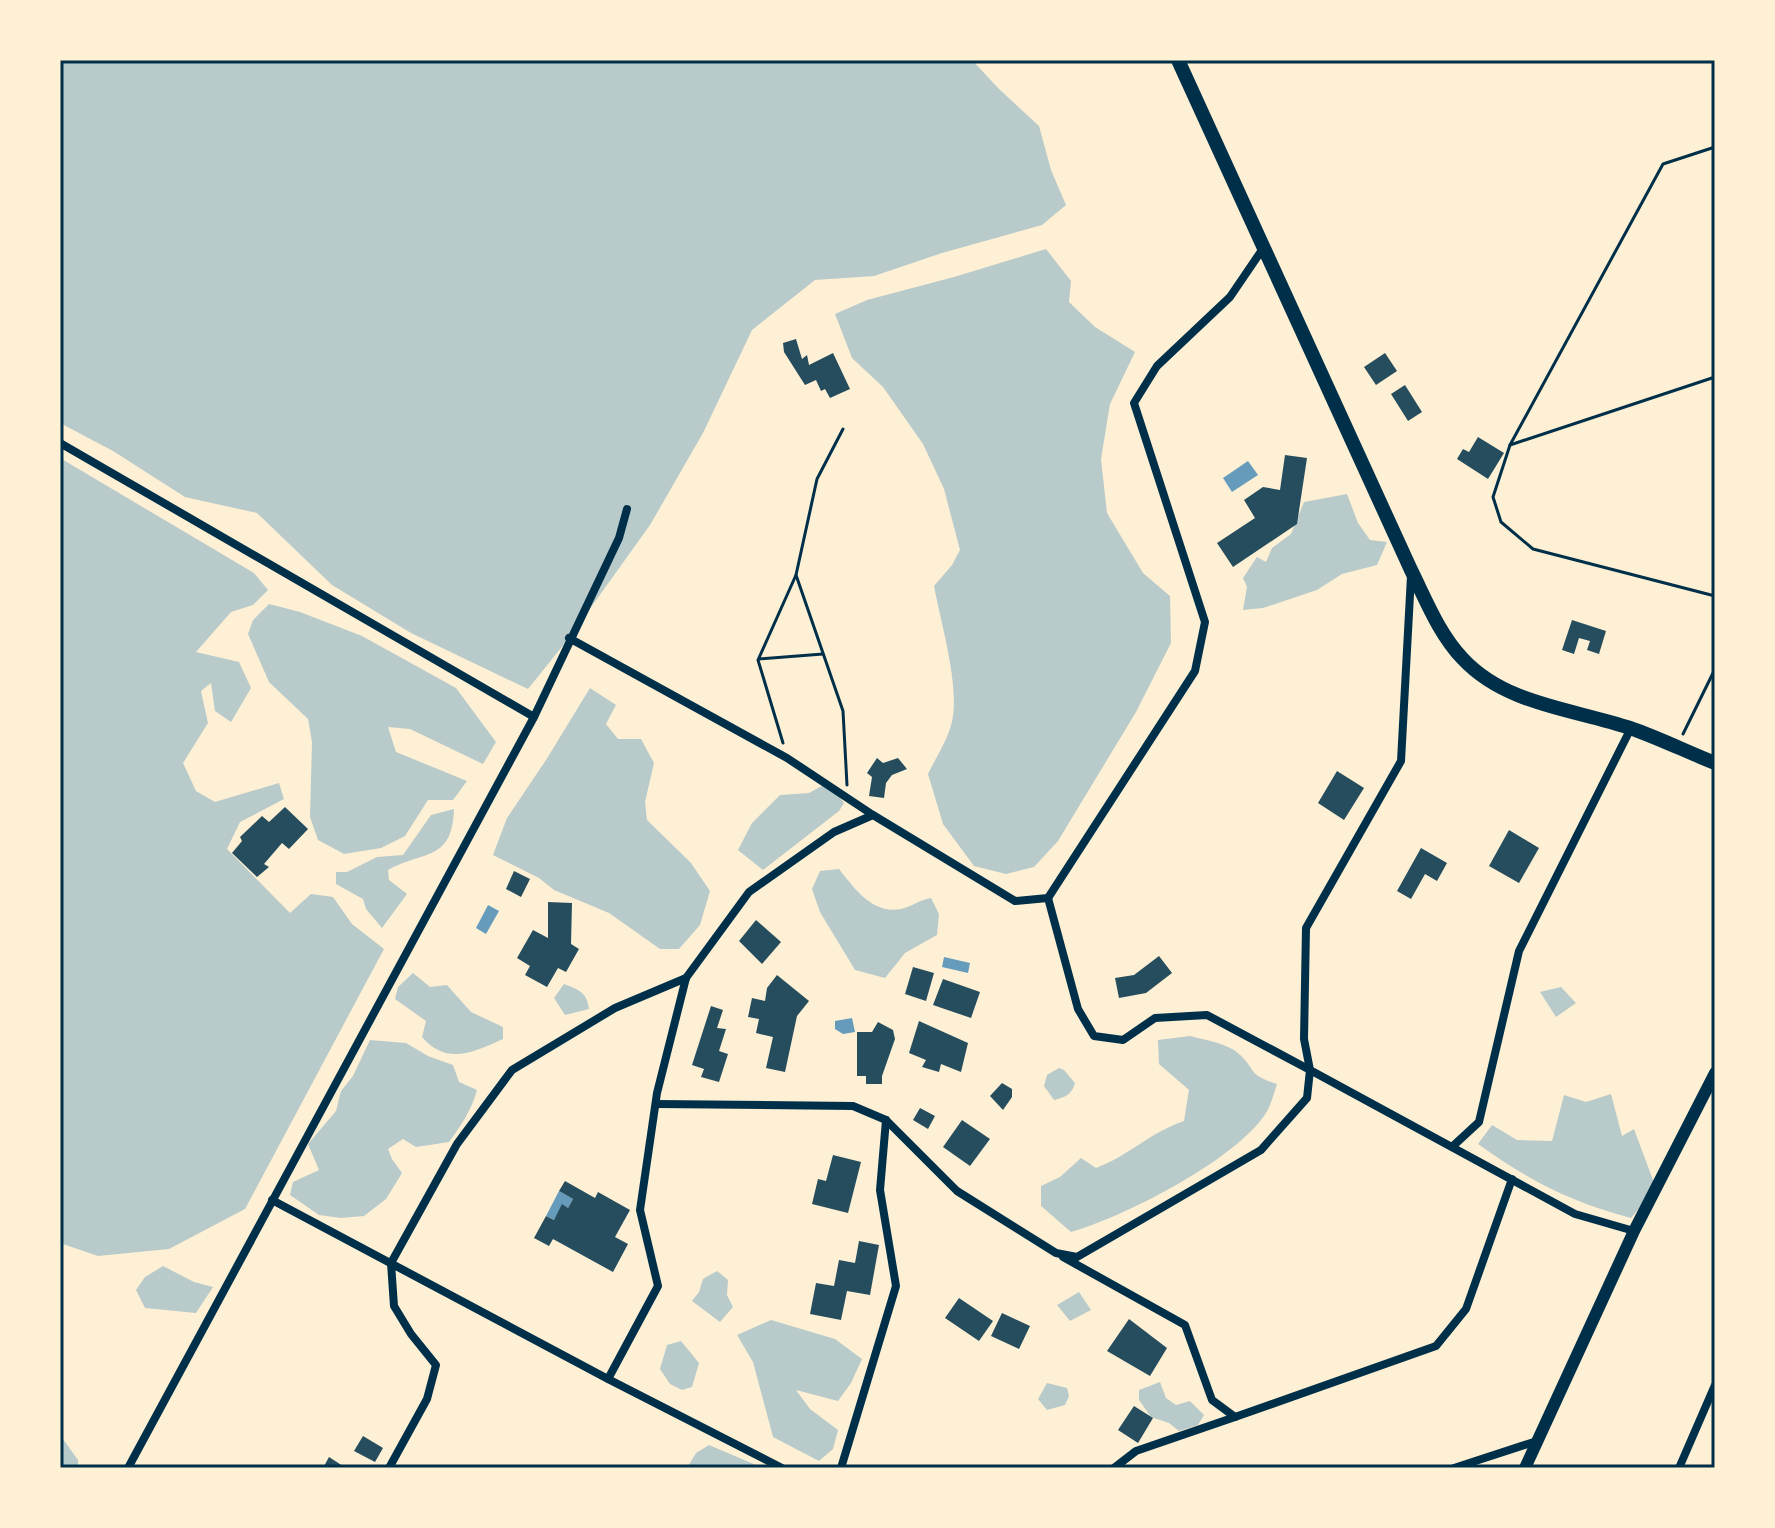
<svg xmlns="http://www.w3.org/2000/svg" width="1775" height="1528" font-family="'IBM Plex Sans',sans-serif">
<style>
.green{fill:#b9caca}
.water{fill:#669bbc}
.building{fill:#264d5e}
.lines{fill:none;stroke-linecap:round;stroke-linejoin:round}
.path{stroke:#003049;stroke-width:3}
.minor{stroke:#003049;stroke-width:8}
.tertiary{stroke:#003049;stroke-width:12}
.secondary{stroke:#003049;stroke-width:14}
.neatline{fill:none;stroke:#003049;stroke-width:3}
</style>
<rect width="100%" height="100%" fill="#fdf0d5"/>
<g class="green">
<polygon points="60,60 972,60 999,89 1039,126 1051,170 1066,205 1042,225 942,253 874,276 815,280 752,330 703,433 650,525 569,638 528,689 411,633 332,585 257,513 185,497 113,451 60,423"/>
<path d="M1046,249L1071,281L1069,302L1095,327L1135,352L1110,404L1101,459L1107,513L1143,573L1170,596L1171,643L1136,712L1058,841L1034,867L1006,874L974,866L943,824L928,774C937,755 950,737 953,716C958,680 941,623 934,586L952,565L960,550L944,489L923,444L883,387L852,358L835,314L867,300L954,277Z"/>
<polygon points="60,458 254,573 268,590 253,605 231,612 196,652 239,662 251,688 231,722 215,711 211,683 201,691 208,723 183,763 196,791 215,802 279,783 284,799 240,822 227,849 290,913 311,894 333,897 352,924 384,949 245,1209 169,1249 98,1256 60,1243"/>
<polygon points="1347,494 1358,523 1370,540 1387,542 1377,565 1342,574 1317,590 1263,608 1243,610 1247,587 1243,578 1257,557 1266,562 1272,548 1291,534 1304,502"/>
<polygon points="269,604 300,612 362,636 456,688 496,742 483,764 410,729 388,727 396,752 467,781 453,800 428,800 405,836 381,848 344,854 318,840 310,817 312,742 308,719 269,682 248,634 253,620"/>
<polygon points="590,688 616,705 606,724 618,739 641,739 654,763 645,802 647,820 691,863 710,891 700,925 679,949 660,949 609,913 554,890 539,878 493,855 507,818 546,760"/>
<polygon points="829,782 844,803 839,811 763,870 738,850 752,823 780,795 809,793"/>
<path d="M454,809C452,862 424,850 388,870L389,880L407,894L382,928L366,909L363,899L336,884V872H347L377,857L403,855L431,815Z"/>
<path d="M839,869C855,889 872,914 901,909C911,907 919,900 931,898L939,914L937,935L905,953L885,978L855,970L820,912L812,889L820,871Z"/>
<path d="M413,973L430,987L447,985L471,1012L503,1027V1039C474,1052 447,1066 422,1037L426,1021L395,999L398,987Z"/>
<path d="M564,984C579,990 587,992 589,1009L565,1015L554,998Z"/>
<polygon points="1561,987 1576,1003 1556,1017 1540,992"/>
<path d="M1190,1036C1205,1040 1226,1043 1238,1053C1258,1071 1246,1074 1277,1084C1274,1093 1271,1105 1266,1113C1236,1160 1124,1217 1071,1232L1041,1206V1186L1060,1177L1081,1158L1096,1168C1128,1156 1151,1132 1184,1121L1189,1090L1159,1064L1158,1040Z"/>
<path d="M370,1040L406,1043L428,1056L453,1065L459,1082L477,1090C472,1109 461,1126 449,1142L416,1147L403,1139L388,1149L392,1159L402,1173L386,1199L364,1216L341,1218L319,1215L290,1195L293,1182L319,1170L308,1144L336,1111L341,1091L353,1076Z"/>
<path d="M1059,1068L1064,1070L1075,1083C1072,1095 1065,1097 1054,1100L1044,1086L1047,1075Z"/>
<path d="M1611,1094L1622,1136L1634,1129L1656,1188L1631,1218C1571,1202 1528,1180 1478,1144L1492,1125L1517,1140L1552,1141L1564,1095L1586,1102Z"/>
<polygon points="163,1266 194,1282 213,1287 196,1313 145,1308 136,1290 145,1277"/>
<polygon points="717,1271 728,1280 727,1295 733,1307 720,1322 692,1301 699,1292 703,1279"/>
<polygon points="1079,1292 1091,1310 1070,1321 1057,1305"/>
<polygon points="771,1320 835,1339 862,1359 851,1383 838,1401 796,1390 810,1409 838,1430 833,1449 819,1461 773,1437 753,1362 737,1335"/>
<polygon points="681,1341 699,1363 692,1387 682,1390 670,1384 660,1369 667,1345"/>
<polygon points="1160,1382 1166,1398 1176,1405 1190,1401 1204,1415 1198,1425 1179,1431 1169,1423 1151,1417 1139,1400 1139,1390"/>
<polygon points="1047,1383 1067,1388 1069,1396 1065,1405 1047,1410 1038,1399"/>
<polygon points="60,1435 78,1460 78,1468 60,1468"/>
<polygon points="709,1445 763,1468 687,1468 696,1453"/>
</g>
<g class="water">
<polygon points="1248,461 1258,475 1232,492 1223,478"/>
<polygon points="488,905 499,911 486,934 476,928"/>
<polygon points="944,957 970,963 968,973 942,967"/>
<polygon points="852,1018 855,1032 843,1034 835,1029 835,1021"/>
<polygon points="559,1191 573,1199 568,1208 563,1205 554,1220 546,1216"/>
</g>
<g class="building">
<polygon points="796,339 802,359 807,355 809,365 833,353 850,389 830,398 825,389 821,391 816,380 805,385 784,352 783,343"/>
<polygon points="1385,353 1397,371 1376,385 1364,367"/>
<polygon points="1405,385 1422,412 1408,421 1391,394"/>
<polygon points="1478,437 1504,453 1488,479 1457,459 1463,449 1469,452"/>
<polygon points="1285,455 1307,458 1297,524 1233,567 1217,543 1255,518 1244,500 1263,487 1280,490"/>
<polygon points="1572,620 1606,631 1599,654 1587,650 1590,641 1579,638 1574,654 1562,650"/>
<polygon points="877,758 883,763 898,758 907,769 892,775 886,783 884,798 869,796 872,777 867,773"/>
<polygon points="1337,771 1364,788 1344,820 1318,803"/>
<polygon points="285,807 308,829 289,849 282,843 264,864 269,867 257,877 232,853 242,841 240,837 262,816 269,822"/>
<polygon points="1509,830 1539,848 1519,883 1489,866"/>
<polygon points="1421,848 1447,863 1437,881 1425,874 1411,899 1397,891"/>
<polygon points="514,871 530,879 521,897 506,889"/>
<polygon points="548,902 572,903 571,944 579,949 566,972 558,968 547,987 525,975 530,966 517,958 533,930 548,938"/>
<polygon points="756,920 781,942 762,964 739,941"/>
<polygon points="1159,956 1172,973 1146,993 1119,998 1115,978 1134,975"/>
<polygon points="913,967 934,973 926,1001 905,994"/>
<polygon points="777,975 809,1001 797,1016 785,1072 766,1068 773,1037 756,1033 759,1019 748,1017 752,998 765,1001 767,988"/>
<polygon points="943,979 980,992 971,1018 933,1005"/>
<polygon points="711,1006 723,1010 717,1028 726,1029 719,1051 728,1054 719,1082 701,1077 704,1069 692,1065"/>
<polygon points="919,1021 968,1043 961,1072 941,1064 939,1072 922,1067 926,1060 909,1053"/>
<polygon points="878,1022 893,1030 895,1039 882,1076 882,1084 866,1084 866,1076 857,1076 857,1032 872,1032"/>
<polygon points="1002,1083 1012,1089 1012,1097 1003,1110 990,1096"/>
<polygon points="920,1108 935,1116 928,1129 913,1120"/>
<polygon points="962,1120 990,1139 970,1166 943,1147"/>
<polygon points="833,1155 861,1162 848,1213 812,1204 818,1179 826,1181"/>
<polygon points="565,1181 595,1198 598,1192 630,1210 615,1237 628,1244 613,1272 553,1239 549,1246 534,1238 546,1216 554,1220 562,1204 568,1208 573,1199 559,1191"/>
<polygon points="859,1241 879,1245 870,1295 847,1291 841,1320 810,1314 816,1283 834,1286 839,1260 855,1263"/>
<polygon points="959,1298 993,1321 979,1341 945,1318"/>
<polygon points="1002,1313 1030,1326 1019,1349 991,1336"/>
<polygon points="1129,1319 1167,1348 1150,1376 1107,1351"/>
<polygon points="1134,1406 1153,1418 1138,1443 1118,1430"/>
<polygon points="363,1436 383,1448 375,1462 354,1451"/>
<polygon points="329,1457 346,1468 323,1468"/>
</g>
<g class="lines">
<g class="path">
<polyline points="1715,147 1663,164 1510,445 1493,497 1501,522 1533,549 1715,596"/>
<polyline points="843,429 817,479 796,575 843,711 847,785"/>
<polyline points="1510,445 1715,377"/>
<polyline points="759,659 823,654"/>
<polyline points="1683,734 1715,669"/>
<polyline points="783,743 758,660 796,575"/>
</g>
<g class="minor">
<polyline points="60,443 534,717"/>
<polyline points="1411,576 1401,761 1306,928 1304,1039 1310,1070 1575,1214 1634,1231"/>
<polyline points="569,638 787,758 873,815"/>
<polyline points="656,1104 853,1106 886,1120 957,1191 1056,1253 1077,1257 1261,1150 1307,1098 1310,1070 1207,1015 1155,1018 1123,1040 1094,1036 1078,1009 1048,898"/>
<polyline points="1453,1146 1479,1122 1519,951 1631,728"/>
<polyline points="272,1200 608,1379 782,1468"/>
<polyline points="1063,1257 1185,1325 1212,1400 1235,1417 1436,1346 1466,1309 1512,1179"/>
<polyline points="608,1379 658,1286 640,1210 657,1093 686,978 749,892 834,832 873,815 1015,901 1048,898 1195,671 1205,622 1134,403 1157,366 1230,297 1264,247"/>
<polyline points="128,1468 534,717 619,538 627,509"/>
<polyline points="389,1468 427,1399 436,1365 411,1334 394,1306 391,1263 457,1144 512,1070 615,1008 686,978"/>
<polyline points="841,1468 896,1286 880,1190 886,1120"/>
<polyline points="1114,1468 1136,1451 1235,1417"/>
<polyline points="1454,1468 1537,1441"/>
<polyline points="1679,1468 1715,1385"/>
</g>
<polyline class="tertiary" points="1525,1468 1634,1231 1715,1073"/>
<path class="secondary" d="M1178,60L1411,570C1426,600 1439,634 1463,659C1506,705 1574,709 1630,728C1659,738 1687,752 1715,763"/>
</g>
<rect width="1775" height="1528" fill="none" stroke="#fdf0d5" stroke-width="124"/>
<rect x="62" y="62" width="1651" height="1404" class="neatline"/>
</svg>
